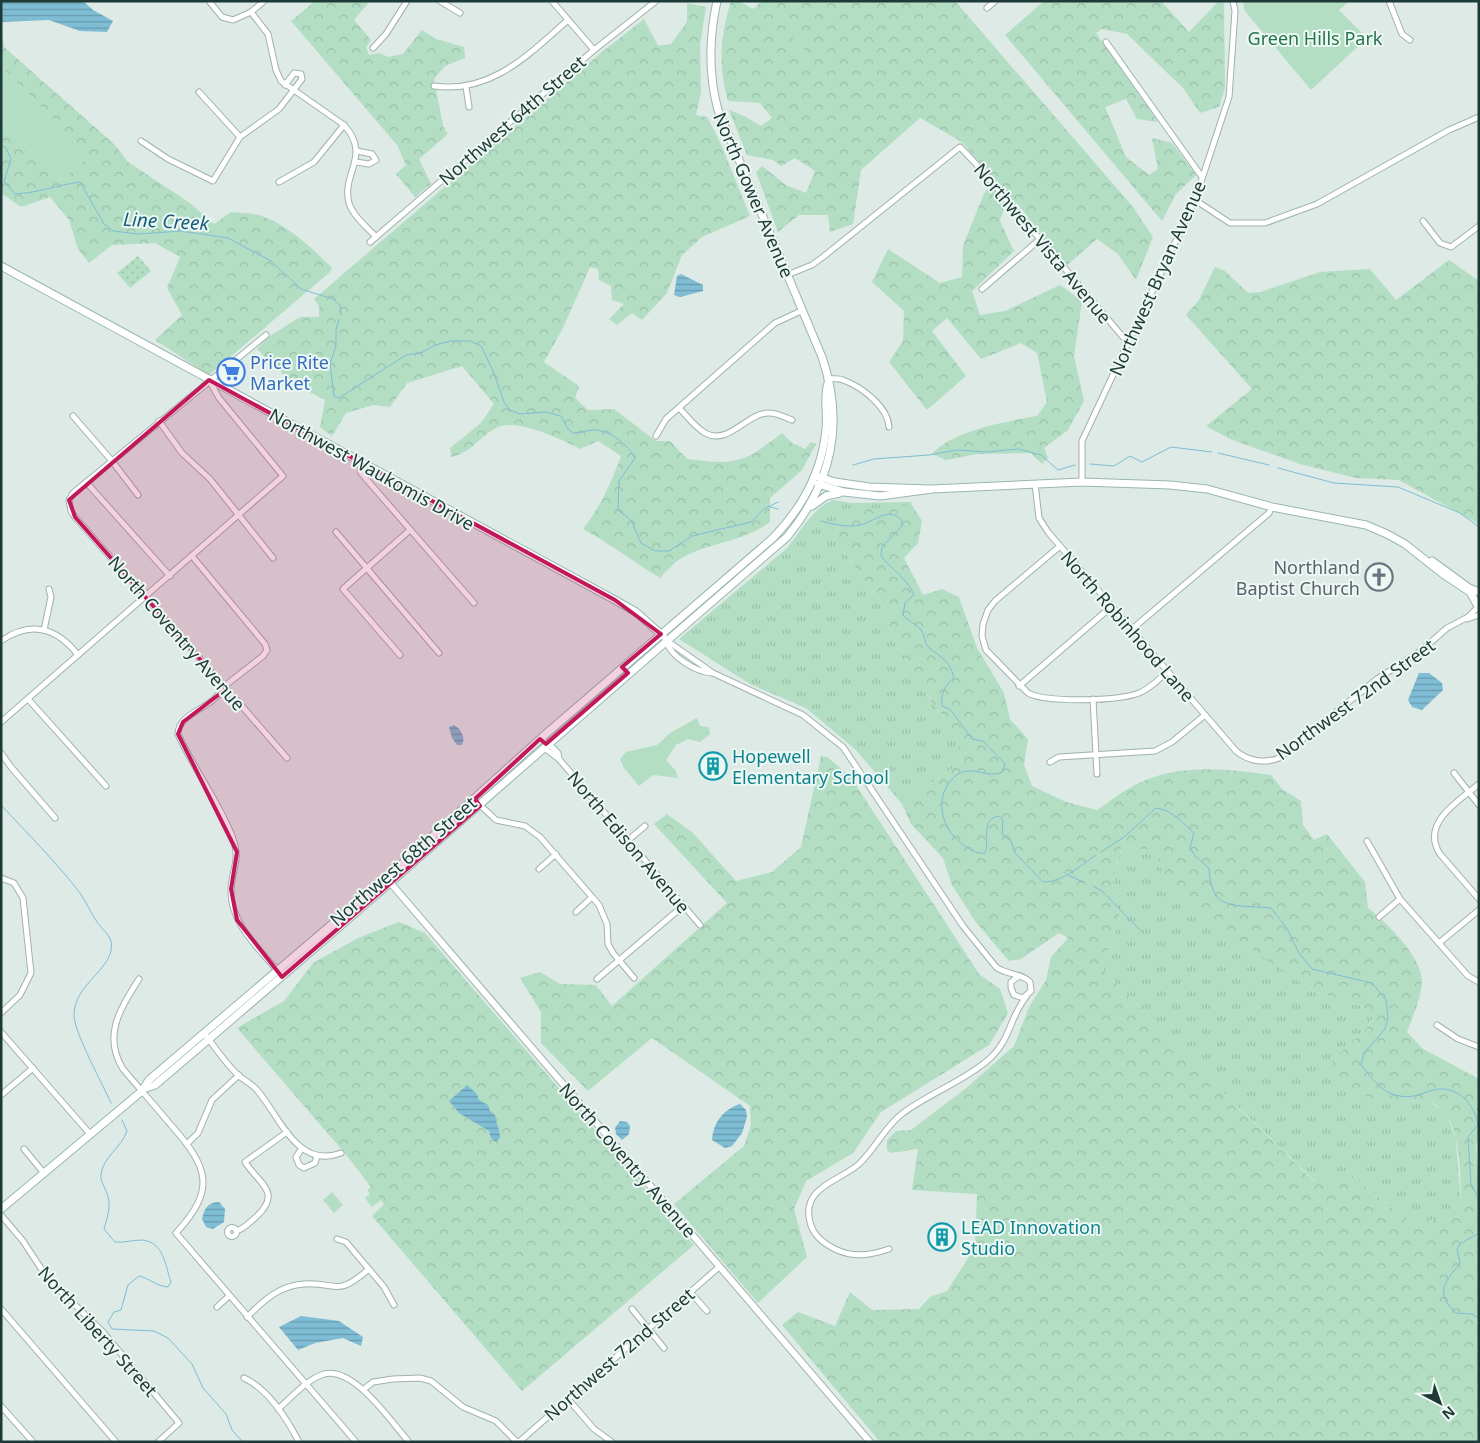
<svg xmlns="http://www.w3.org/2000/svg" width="1480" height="1443" font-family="'Noto Sans',sans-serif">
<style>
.grass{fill:url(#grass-tufts)}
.forest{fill:url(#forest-crowns);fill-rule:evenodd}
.park{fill:#b3dec4}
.garden{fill:url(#garden-dots)}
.water{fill:url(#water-rules)}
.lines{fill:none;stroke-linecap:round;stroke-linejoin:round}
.stream{stroke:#7fbdd5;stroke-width:1}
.minor-casing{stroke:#a0b2ae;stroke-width:7}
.tertiary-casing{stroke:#a0b2ae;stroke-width:8}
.secondary-casing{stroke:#9bb7b0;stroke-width:9}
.minor{stroke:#fff;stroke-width:5}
.tertiary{stroke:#fff;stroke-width:6}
.secondary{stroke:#fff;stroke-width:7}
.marked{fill:#c2185b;fill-opacity:0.2;stroke:#c2185b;stroke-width:4;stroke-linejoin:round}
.labels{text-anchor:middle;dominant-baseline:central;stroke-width:4;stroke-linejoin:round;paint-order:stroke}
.park-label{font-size:18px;fill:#25744d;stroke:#edf7f3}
.street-label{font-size:18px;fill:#1d3a36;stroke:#edf7f3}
.shop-label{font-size:18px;fill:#366cbe;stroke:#edf7f3;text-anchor:start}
.worship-label{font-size:18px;fill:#5b616d;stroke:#edf7f3;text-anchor:end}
.culture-label{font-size:18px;fill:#0d838f;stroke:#edf7f3;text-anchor:start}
.water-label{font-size:19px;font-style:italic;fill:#145d7a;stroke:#edf7f3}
</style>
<defs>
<pattern id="grass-tufts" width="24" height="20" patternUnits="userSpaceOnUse" patternTransform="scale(1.25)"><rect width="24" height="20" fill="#b3dec4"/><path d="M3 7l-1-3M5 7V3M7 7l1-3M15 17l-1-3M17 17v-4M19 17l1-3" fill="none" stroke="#9abfa9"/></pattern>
<pattern id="forest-crowns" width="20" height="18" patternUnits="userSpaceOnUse" patternTransform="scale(1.25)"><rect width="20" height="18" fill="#b3dec4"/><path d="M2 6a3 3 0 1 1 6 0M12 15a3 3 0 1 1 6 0" fill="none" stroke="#9abfa9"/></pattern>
<pattern id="garden-dots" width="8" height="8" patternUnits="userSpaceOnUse" patternTransform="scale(1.25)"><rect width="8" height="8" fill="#b3dec4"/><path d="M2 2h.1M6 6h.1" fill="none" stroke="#9abfa9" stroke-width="1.8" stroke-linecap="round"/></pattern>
<pattern id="water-rules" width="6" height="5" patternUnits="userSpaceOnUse" patternTransform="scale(1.25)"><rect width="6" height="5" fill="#7fbdd5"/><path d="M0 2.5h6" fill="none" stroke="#679bae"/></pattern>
</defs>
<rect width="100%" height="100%" fill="#ddeae6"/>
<g class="grass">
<path d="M833,500L852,503L911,502L912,505L843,515L834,539L884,606L892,636L929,698L953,730L963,761L902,804L855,749L806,708L750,684L679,639L786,549C801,532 812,508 833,500Z"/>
<polygon points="1122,846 1154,851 1167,880 1312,991 1362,1006 1373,1018 1366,1029 1332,1060 1374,1099 1427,1101 1445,1111 1456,1139 1462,1217 1410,1223 1353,1176 1315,1181 1205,1075 1101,967 1120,921 1112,886"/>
</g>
<g class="forest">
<polygon points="315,1 370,1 354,20 371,40 366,47 369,55 380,53 388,57 403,54 422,30 436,39 464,47 465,58 445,66 434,79 443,126 448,134 419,159 431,184 415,197 396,174 406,165 397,145 291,21"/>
<path d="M731,1H739L753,9L762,1H955L1133,207L1153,237L1136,280L1118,254L1097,239L1066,266L1017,203L1004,208L1000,221L1014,251L972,291L980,315L1005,311L1060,285L1082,301L1074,356L1084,401L1068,430L1044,448L1048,458L1042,464L1031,453L977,454L946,460L932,454C951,431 1008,421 1037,416L1047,402L1037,353L1021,343L981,359L947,318L932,331L966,376L927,410L889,362L903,341L904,311L872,282L888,249L940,283L962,277L963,246L983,196L993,178L962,142L920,118L861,170L853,224L830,232L828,215H799L778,232L756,172L762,166L786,185L806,193L815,171L795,158L781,166L773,160L747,155L729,110L746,117L761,126L772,118L760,103L728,101C718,64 720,38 731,1Z"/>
<polygon points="1044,1 1161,1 1189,32 1219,1 1224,3 1225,88 1219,107 1200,113 1183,88 1127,34 1102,29 1096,33 1158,122 1137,119 1126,99 1105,107 1126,157 1149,175 1158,169 1152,138 1172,143 1196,175 1176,194 1162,221 1005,35"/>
<path d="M687,3L706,7L700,45L701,92L696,115L707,117L720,142L750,216L702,237L682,255L667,293L642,320L632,313L617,325L609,319L624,304L612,300L611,286L599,280L598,269L590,267L563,328L544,362L579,386L575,398L588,410L614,409L656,441H670L687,459C737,465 742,464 782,433L792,443L805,449L811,442L816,444L802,470L770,498V522C744,542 708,542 680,559C672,564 666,572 660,578C634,562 609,543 583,529C601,506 611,483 621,456L598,441L580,449C563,440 515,417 496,428C479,437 470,454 451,457L450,448L481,423L494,404L462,366L407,383L390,407L373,405L346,413L332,436L320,427L325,400L292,383L257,349L267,338L300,317H319V306L314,299L602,52L644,19L658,46L671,44L687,22Z"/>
<path d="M1,32L4,47L115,145L128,162L190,203L214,224L231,212C240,213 250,213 259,215C287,224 312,248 332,268L330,272L209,375L155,340L182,315L167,288L180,257L155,243L112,245L89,263L78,249L69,220L50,197L21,207L1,193V122L61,180L89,156L1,66Z"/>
<polygon points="1449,260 1479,281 1479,524 1399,480 1356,478 1300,464 1230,439 1206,426 1252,389 1186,315 1199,300 1215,267 1225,271 1248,293 1260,292 1320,272 1370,269 1396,300"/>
<path d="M912,505L922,521L918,543L904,558L923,595L942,589L959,597L977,648L1004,693L1010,719L1028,739L1024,765L1032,786L1066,802L1097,810C1110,801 1124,790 1139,783C1181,763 1227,769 1271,775L1282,789L1301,801L1303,825L1314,840L1327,834L1365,882L1368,908C1386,922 1422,957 1422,981C1421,999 1413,1016 1407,1032L1423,1049L1479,1079V1138L1476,1146L1479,1185V1442H880L782,1325L798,1312L835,1326L850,1292L872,1310L919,1309L930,1297L947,1291L975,1247L977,1194L912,1190L918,1149L891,1153L887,1150V1140L896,1131L911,1130L965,1089L1014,1046L1029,1007L1046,980L1051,957L1068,938L1059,933L1021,959L1009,961L975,921L952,885L943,858L911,824L902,804L963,761L953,730L929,698L892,636L884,606L834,539L843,515L865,509ZM1122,846L1154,851L1167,880L1209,920L1312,991L1362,1006L1373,1019L1366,1029L1332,1060L1340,1082C1350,1088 1363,1097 1374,1099C1390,1103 1408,1099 1424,1101C1467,1107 1459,1186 1462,1217L1410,1223L1353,1176L1314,1181L1205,1075L1101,967L1120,921L1112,886Z"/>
<polygon points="821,756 827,757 850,776 979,974 1000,989 1008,1013 989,1045 881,1112 853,1153 806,1181 794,1209 807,1257 758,1303 674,1204 744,1146 751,1125 750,1106 652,1038 588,1091 541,1043 541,1012 520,978 540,972 560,984 596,985 612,1006 727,903 654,824 667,814 693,833 736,881 772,872 801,847"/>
<polygon points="399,922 425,933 694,1245 522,1391 372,1216 384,1204 348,1157 237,1028 284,1001 313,963 358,938"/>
</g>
<g class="park">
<polygon points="1243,1 1345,1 1347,3 1339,10 1367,38 1311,90 1244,10"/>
<polygon points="793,34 804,34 805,55 793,56"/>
<polygon points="1,66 89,156 61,180 1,122"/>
<polygon points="697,718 700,726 709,727 710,734 700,742 688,739 676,745 666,760 676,771 678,778 653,775 639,786 624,768 620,759 626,752 657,745 670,733"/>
<polygon points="371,1187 381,1200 372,1207 365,1198 370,1194 367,1190"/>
<polygon points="332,1192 343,1205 334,1213 323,1200"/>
</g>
<polygon class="garden" points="138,256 151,271 130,288 117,273"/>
<g class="water">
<polygon points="1,1 83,1 93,10 113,21 107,32 80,31 49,20 1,22"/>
<polygon points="681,274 703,285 703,291 680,297 674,295 677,276"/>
<polygon points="1419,673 1429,673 1442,683 1443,690 1422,710 1412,707 1408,700"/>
<path d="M454,725C461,729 466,738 462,745H457L452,738L449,727Z"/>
<path d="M467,1085L477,1094L479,1100L488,1105L490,1111L495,1115C496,1123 500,1129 500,1138L496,1142L491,1138L489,1131L459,1113L449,1101Z"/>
<path d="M740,1104L746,1110L747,1117L742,1133L732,1146L725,1148L712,1140C713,1122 724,1109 740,1104Z"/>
<polygon points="620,1121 627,1122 630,1126 629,1134 622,1140 616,1134 615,1128"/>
<path d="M219,1202L225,1209L224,1222L213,1229L206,1227L202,1219C204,1209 208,1202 219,1202Z"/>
<polygon points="301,1316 339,1321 363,1337 361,1346 343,1338 315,1343 298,1350 279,1327"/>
</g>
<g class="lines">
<g class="stream">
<path d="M1,145L6,148L11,159L4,182L15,194C37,193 58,185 80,182L104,224L113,231L138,234L181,231L228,238L271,261L301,289L333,299L340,305L341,315"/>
<path d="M339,319L336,330V346L330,364L334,396L339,398L406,355L421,353L435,345L451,341H470L481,346L493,371L504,402L510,410L520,414L545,412L561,416L568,429L573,433C581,433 591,429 597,430C612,432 628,445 635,458L619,481L618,510L631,520L641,543L655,551H669L692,536L751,522L764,509L778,502"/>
<polyline points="1218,453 1269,465"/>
<polyline points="1090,464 1114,466 1130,456 1142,462 1171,447 1212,452"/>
<polyline points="853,465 874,459 929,455 957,450 987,452 1018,449 1041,455 1058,470 1075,465"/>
<polyline points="1278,468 1334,483 1398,487 1460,513 1479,527"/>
<polyline points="770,507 778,509"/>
<path d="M821,521C833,524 847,528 860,525C875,522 889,505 902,521V526L882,547L881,556C891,569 908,579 914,595L905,603L903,615C909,622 917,624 921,630C925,635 924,643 929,648C942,658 949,660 954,677C946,686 940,693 942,706L950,709L972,739L983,741L1005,764L1002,772C987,780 969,761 952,779C931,802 945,837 970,849C975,852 979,854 985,853C990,841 980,819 999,816L1003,820L1002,834L1011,841L1015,853L1043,882C1063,882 1080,866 1096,855"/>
<path d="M1,805C28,834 56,862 80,893C86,902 91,913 97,922C101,928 109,934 111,941C117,968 73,983 74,1016C75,1034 103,1085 111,1103"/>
<path d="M1101,852L1124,837L1156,808C1172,810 1182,822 1194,833L1190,848L1196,857L1209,868C1211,913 1235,904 1271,908L1286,927L1299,953L1312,969L1372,983L1386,1000L1388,1017L1385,1029L1364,1053L1361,1065C1370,1076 1380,1091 1395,1095C1418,1101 1426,1088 1444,1089C1463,1091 1475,1107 1478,1125L1468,1137L1471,1184L1479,1199"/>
<polyline points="1068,875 1083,882"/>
<polyline points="1093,886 1102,891 1141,931"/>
<path d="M122,1120L127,1131C122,1147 102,1158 101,1175C100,1182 107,1190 108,1197C111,1208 107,1218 104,1229L115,1242C124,1243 133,1240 142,1240C164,1242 165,1265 171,1282L168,1287C156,1286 151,1279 139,1276L128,1285L121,1310L114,1312L108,1322L112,1329L154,1331L168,1338L192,1364L203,1388L226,1414L232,1430L243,1442"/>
<path d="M1479,1233L1460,1244L1457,1249L1460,1263C1445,1282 1434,1293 1456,1313L1472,1314L1479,1318"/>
</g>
<g class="minor-casing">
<g id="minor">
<polyline points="209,1 222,17 233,20 251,12 264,1"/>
<polyline points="440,1 460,13"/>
<polyline points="552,1 594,50"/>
<polyline points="1389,1 1402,34 1410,40"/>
<polyline points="987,8 995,1"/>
<path d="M251,12L268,34L276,70L281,81L344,125C372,156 341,173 349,203C353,216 367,227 376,237"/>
<polyline points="1106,42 1202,177"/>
<polyline points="373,48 386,34 407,1"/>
<path d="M434,86C491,94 528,55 568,20"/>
<polyline points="466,87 469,107"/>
<polyline points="199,92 240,137"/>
<polyline points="141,141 168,159 213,181 240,137 279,109 302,79 301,74 294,73 285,85"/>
<polyline points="356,162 369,164 376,160 372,154 357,151"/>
<polyline points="279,182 314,162 344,125"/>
<polyline points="1195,200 1230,223 1265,223 1317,204 1449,130 1479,117"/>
<polyline points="1423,221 1440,243 1451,247 1479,226"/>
<polyline points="370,242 594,50 656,1"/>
<polyline points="787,275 812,265 823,257 960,147 978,166 1128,343"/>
<polyline points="982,289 1039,240"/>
<polyline points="266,335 73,493 69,500 71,511 75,517 221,683 222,688 227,689 287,758"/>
<path d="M827,379C833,379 839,378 843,380C862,387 888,407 889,427"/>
<path d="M679,408C687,416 695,427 705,433C729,446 746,413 769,413C777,413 785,417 792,420"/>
<polyline points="73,416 112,461 138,495"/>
<polyline points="159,421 182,453 210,479 273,558"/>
<polyline points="656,436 666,419 775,323 801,311"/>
<polyline points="361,464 361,473 474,603"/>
<polyline points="86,482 170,576"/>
<polyline points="1082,482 1082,441 1195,200 1229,97 1235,11 1233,1"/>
<path d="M1035,484L1039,518L1048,532L1236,751C1248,761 1264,764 1279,758L1377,679L1422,650L1447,628L1468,617L1478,607"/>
<polyline points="336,532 439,653"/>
<path d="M1060,546L995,601L988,610L983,624L982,636L986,650L1028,693C1047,703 1118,701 1139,693C1150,689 1159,679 1167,672"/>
<path d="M192,556L265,644L267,650L263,656L222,688C215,708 178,712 178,734C193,768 219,802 232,836C241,860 233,865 231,888C229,922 258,948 279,972"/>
<polyline points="1467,619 1479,615"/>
<polyline points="44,630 51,597 49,589"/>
<polyline points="1131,630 1269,513 1272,507"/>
<path d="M666,640L713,673L803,715L843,747L963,926L996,967C1006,975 1022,973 1030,982L1031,991L1023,998L1014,995L1011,988V982L1019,976"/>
<path d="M1,641C31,620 57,628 78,655"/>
<path d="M666,641C671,657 696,672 712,673"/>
<polyline points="400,655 343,589 410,530"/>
<polyline points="1019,686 1111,607"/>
<polyline points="28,699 106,786"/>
<polyline points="1093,699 1097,774"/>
<polyline points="1,722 283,476 219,398 209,380"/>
<polyline points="540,739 551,746 558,753 559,759 700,925"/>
<polyline points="546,744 547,750 559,759"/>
<polyline points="1,753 11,767 55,818"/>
<polyline points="1050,762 1059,757 1155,751 1172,742 1205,715"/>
<polyline points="1454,773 1479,805"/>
<path d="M1479,784C1459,801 1420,823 1440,854L1479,899"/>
<polyline points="478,803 496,820 525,826 540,837 599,905 607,924 608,944 613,953 634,978"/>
<polyline points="627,841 645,826"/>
<polyline points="1367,841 1400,899 1468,976 1479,982"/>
<polyline points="539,869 556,854"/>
<polyline points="1,878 14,883 23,898 31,973 20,995 1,1013"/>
<polyline points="576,912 592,897"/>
<polyline points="1379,917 1400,899"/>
<polyline points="1439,943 1479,910"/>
<path d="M139,979C121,1008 102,1035 123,1069C139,1088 155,1106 171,1125C208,1167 217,1189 176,1233L356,1442"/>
<polyline points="597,979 683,906"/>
<polyline points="1437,1025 1458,1039 1479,1047"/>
<polyline points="1,1032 90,1134"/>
<path d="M207,1037C217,1050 227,1065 239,1076C245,1081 252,1084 257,1090C279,1115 297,1170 341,1153"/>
<polyline points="1,1095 33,1068"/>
<polyline points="187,1144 198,1133 212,1100 239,1075"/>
<polyline points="302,1148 296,1157 299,1165 304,1168 315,1163 317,1156"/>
<polyline points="24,1149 43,1172"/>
<polyline points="1,1215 23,1241 48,1279 103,1332 179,1423 158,1442"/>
<circle cx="232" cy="1232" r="4.5"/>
<path d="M236,1231C244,1229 250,1222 256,1217C283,1192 259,1184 245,1162L287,1132"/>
<polyline points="337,1239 346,1242 384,1287 394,1305"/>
<path d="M889,1249C871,1255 855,1258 837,1250C824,1244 813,1236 810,1222C801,1187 840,1181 859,1164C876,1148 885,1126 903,1113C930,1093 962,1082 987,1061C1011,1041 1009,1018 1026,997"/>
<polyline points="690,1292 707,1311"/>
<polyline points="217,1307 229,1296"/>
<polyline points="1,1309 116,1442"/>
<polyline points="632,1309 664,1348"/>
<path d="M247,1317C263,1301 280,1285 304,1284C339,1282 335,1298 369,1269"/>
<path d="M244,1378C268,1389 287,1419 299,1442"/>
<polyline points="364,1389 373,1382 393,1379 420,1378 431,1381 463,1407 496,1421 517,1442"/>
<polyline points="568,1399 594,1429 612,1442"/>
<polyline points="1,1406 33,1442"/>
<path d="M278,1409C291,1398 307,1379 324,1374C354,1366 391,1422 409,1442"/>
<polyline points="519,1442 719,1267"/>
</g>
</g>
<g class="tertiary-casing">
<polyline id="tertiary" points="388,880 870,1442"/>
</g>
<g class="secondary-casing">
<g id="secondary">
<polyline points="1,266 615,600 636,612 663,636"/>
<polyline points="819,477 835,482 869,487 929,489"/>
<polyline points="818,484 844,492 880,496 932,489 1082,482 1170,485 1207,489 1272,507 1366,525 1387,534 1405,544 1443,574 1470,592 1479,608"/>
<polyline points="812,506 826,496 840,493"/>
<polyline points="1432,561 1469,588 1479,592"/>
<path d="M146,1088L155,1085C368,905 575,719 787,537C832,482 845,424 822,357L718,110C708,73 709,38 717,1"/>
<path d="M1,1209L142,1091L149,1080L386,878L540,739L773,538C803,507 822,472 826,429C828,413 823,398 828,383"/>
</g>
</g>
<use href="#minor" class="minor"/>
<use href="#tertiary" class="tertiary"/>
<use href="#secondary" class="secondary"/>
</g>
<path class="marked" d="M209,380L615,600L661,634L622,667L628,673L546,744L540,739L475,799L480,806L282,977L237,920L231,889L237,852L178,734L183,722L226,689L75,517L69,500Z"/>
<defs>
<g id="supermarket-ring" transform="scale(1.4375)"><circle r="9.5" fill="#edf7f3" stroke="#3f7fe0" stroke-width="1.5"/><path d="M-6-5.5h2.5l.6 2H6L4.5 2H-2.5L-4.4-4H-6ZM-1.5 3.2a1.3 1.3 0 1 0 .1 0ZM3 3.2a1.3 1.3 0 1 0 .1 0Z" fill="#3f7fe0"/></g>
<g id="church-ring" transform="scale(1.4375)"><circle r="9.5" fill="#edf7f3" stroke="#6b7280" stroke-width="1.5"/><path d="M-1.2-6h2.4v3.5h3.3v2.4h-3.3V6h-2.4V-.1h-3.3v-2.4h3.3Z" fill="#6b7280"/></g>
<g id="building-ring" transform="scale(1.4375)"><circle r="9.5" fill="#edf7f3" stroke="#0f9aa8" stroke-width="1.5"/><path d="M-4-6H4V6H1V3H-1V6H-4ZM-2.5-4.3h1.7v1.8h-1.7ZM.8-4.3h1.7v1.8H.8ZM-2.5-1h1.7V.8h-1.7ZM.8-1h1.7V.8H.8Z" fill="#0f9aa8"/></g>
</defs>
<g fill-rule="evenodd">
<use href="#supermarket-ring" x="231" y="372"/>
<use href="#church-ring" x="1379" y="577"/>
<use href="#building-ring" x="713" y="766"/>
<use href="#building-ring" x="942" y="1237"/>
</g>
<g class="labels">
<g class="park-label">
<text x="1315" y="38">Green Hills Park</text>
</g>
<g class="street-label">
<text transform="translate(512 120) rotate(-41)">Northwest 64th Street</text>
<text transform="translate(754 195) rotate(67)">North Gower Avenue</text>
<text transform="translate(1043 243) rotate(50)">Northwest Vista Avenue</text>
<text transform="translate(1157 278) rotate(-66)">Northwest Bryan Avenue</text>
<text transform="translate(372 469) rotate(29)">Northwest Waukomis Drive</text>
<text transform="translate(1128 626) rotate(49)">North Robinhood Lane</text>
<text transform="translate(177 633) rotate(49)">North Coventry Avenue</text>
<text transform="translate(1355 699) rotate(-36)">Northwest 72nd Street</text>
<text transform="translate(629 842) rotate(50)">North Edison Avenue</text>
<text transform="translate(403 861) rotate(-41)">Northwest 68th Street</text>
<text transform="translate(628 1160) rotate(49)">North Coventry Avenue</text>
<text transform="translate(98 1331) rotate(48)">North Liberty Street</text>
<text transform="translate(619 1354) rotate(-41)">Northwest 72nd Street</text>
</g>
<g class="shop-label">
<text x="250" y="362">Price Rite<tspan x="250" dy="21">Market</tspan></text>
</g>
<g class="worship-label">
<text x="1360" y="567">Northland<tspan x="1360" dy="21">Baptist Church</tspan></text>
</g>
<g class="culture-label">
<text x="732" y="756">Hopewell<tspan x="732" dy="21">Elementary School</tspan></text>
<text x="961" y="1227">LEAD Innovation<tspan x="961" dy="21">Studio</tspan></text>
</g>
<g class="water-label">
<text transform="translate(166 221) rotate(3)">Line Creek</text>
</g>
</g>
<rect width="1480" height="1443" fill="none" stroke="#1d3a36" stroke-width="5"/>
<g transform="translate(1440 1403) rotate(139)" stroke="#edf7f3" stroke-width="4" paint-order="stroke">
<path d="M0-4L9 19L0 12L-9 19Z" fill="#1d3a36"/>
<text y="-8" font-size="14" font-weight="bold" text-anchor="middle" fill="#1d3a36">N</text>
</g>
</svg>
